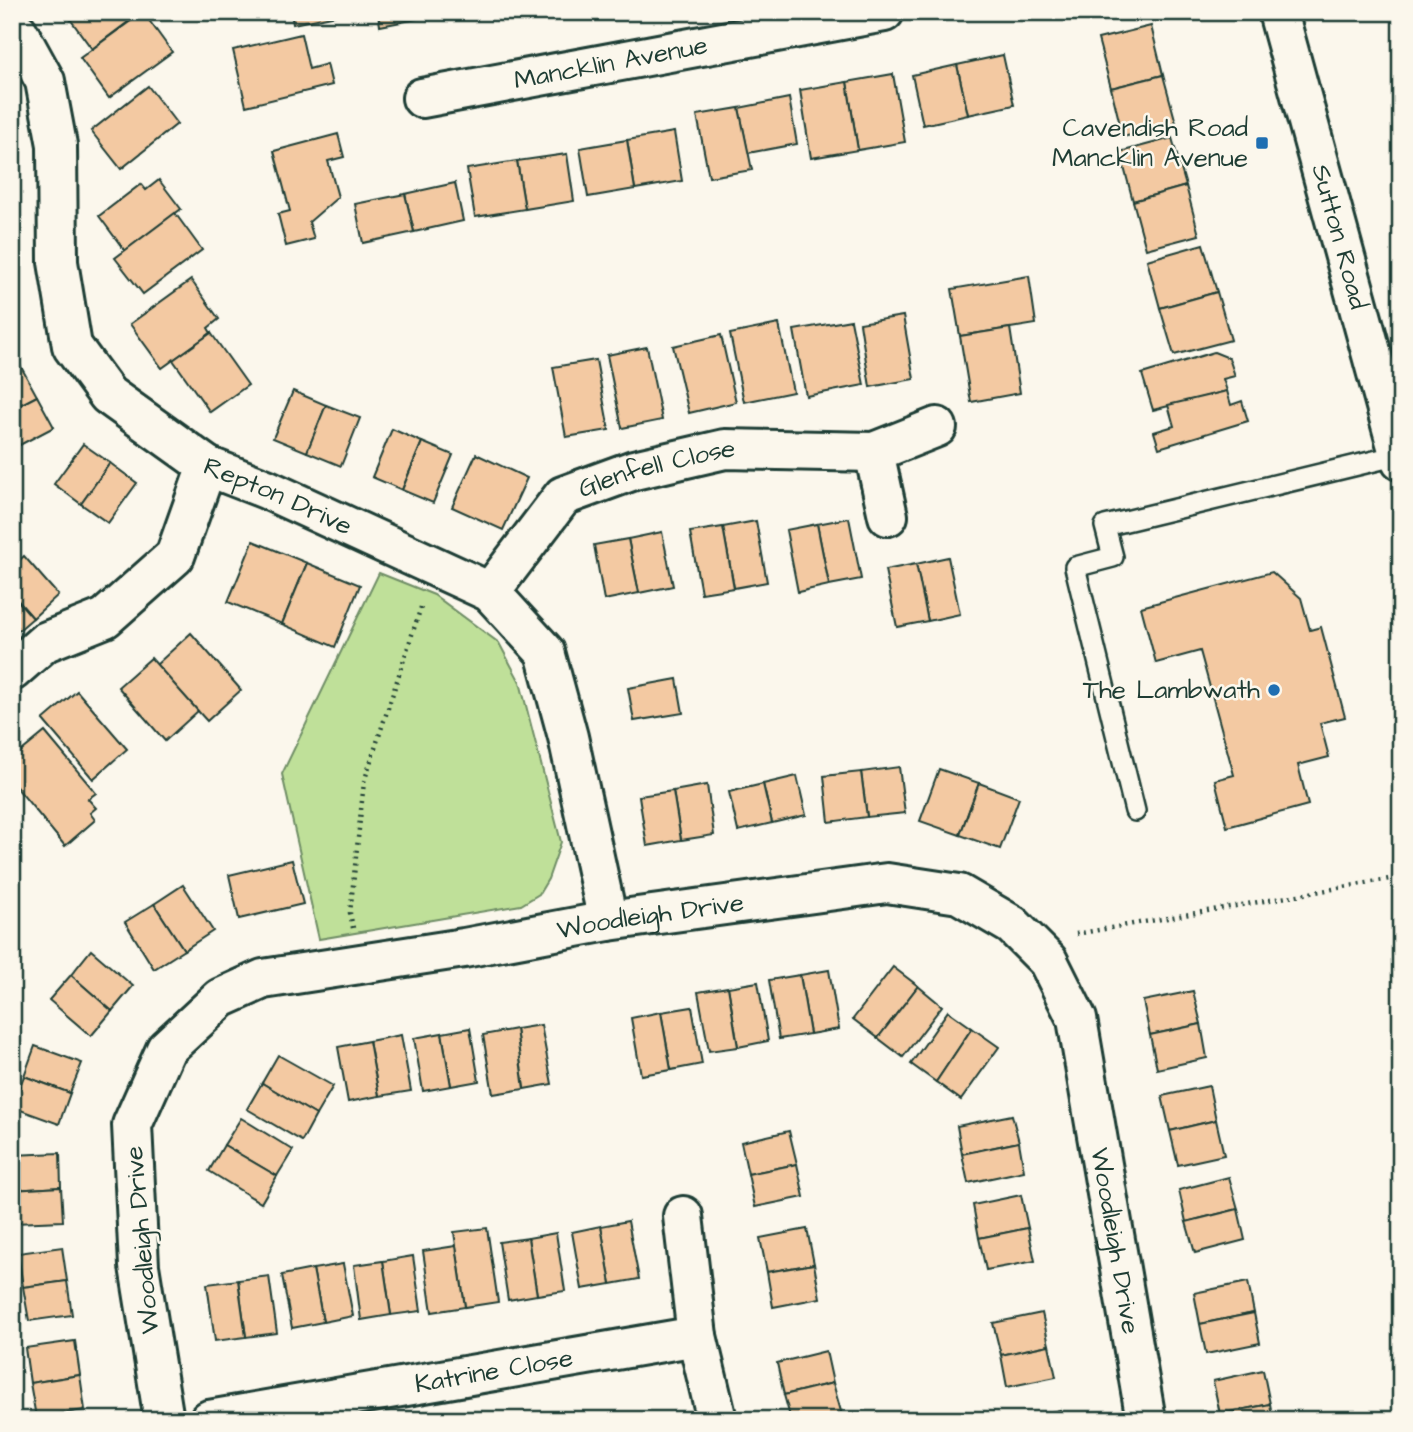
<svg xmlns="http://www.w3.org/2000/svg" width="1413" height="1432" font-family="'Architects Daughter',sans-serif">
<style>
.green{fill:#bfe099;stroke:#6f8e66;stroke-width:2}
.building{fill:#f3c9a2;stroke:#1f3d34;stroke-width:2}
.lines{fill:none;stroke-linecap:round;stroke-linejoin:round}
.lane-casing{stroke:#1f3d34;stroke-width:24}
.street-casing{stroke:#1f3d34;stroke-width:44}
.secondary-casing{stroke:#1f3d34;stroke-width:44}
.path{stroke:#1f3d34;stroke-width:4.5;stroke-dasharray:2 5;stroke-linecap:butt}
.lane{stroke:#fbf7ec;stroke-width:19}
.street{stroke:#fbf7ec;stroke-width:38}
.secondary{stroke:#fbf7ec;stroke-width:38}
.poi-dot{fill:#1f6fb2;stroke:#fbf7ec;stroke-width:2.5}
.labels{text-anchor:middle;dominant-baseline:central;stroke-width:5;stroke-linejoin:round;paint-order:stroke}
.street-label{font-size:26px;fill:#1f3d34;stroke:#fbf7ec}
.poi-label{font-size:26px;fill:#1f3d34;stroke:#fbf7ec;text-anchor:end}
</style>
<rect width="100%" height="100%" fill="#fbf7ec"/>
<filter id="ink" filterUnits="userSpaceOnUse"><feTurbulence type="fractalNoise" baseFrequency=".0143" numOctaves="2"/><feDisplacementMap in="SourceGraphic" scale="14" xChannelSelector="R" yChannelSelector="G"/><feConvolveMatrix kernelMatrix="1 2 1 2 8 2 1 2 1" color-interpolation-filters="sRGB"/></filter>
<g filter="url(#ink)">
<polygon class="green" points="379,573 434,595 499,643 520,682 561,842 548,879 539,894 521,905 319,939 282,774"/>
<g class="building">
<polygon points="65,12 121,12 128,22 92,49"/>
<polygon points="143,12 172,52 109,98 80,58"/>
<polygon points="291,12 351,12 293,24"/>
<polygon points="378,12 432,12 433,16 380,26"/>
<polygon points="432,12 456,12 433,16"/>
<polygon points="1151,26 1163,75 1111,88 1098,39"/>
<polygon points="301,34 309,69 327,64 332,85 246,106 233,50"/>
<polygon points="1003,55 1014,105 968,115 957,65"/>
<polygon points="957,65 968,115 923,125 912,75"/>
<polygon points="893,74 905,142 858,150 847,82"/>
<polygon points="1163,75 1176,123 1123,137 1111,88"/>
<polygon points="847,82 858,150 811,158 800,90"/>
<polygon points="148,86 177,124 121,169 91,131"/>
<polygon points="789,98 797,144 748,153 739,108"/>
<polygon points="739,108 752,170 709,177 697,115"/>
<polygon points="674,132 682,181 635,189 627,140"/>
<polygon points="338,134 344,157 328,161 338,197 309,222 314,239 286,246 278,214 290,211 274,151"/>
<polygon points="1172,138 1186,186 1133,201 1120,152"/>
<polygon points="627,140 635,189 588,197 580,148"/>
<polygon points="567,154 574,201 525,209 517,161"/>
<polygon points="517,161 525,209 475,217 467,169"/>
<polygon points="159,180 181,209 125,251 99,216 141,184 146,190"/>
<polygon points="455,183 463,221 414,232 405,194"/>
<polygon points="1186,186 1199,235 1146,249 1133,201"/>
<polygon points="405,194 414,232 363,243 355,204"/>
<polygon points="175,213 202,250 143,294 115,258"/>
<polygon points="1203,244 1217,292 1160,308 1147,260"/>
<polygon points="1029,276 1036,324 960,336 952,289"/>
<polygon points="191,280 219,319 208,328 211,333 162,368 130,324"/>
<polygon points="1217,292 1231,340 1174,355 1160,308"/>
<polygon points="903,316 914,379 870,387 860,323"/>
<polygon points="851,320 864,385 806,396 794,330"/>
<polygon points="779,324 793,392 744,402 730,334"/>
<polygon points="1010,328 1020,393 971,402 960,336"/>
<polygon points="211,333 248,385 210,412 173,360"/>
<polygon points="721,335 736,402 689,413 673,346"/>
<polygon points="647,347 662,420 622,428 607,355"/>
<polygon points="1214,352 1229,358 1235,376 1223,379 1227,391 1153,410 1142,374"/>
<polygon points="596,360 609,430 566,437 553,367"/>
<polygon points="20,365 37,396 12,409 12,369"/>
<polygon points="293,391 326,405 307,452 273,438"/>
<polygon points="1227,391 1231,405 1242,401 1248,421 1159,448 1154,432 1174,426 1168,405"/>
<polygon points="37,396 54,427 12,449 12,409"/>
<polygon points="326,405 360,418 341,466 307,452"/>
<polygon points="392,429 422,442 402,490 372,477"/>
<polygon points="422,442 453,455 433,503 402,490"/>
<polygon points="83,444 110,463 81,504 54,484"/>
<polygon points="476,454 527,478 503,530 452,507"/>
<polygon points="110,463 137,483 108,523 81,504"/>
<polygon points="849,518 861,579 829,585 817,524"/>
<polygon points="756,521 767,582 734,588 723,527"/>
<polygon points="817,524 829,585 798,592 786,530"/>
<polygon points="723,527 734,588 701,593 690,532"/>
<polygon points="662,532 673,586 639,593 628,539"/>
<polygon points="628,539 639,593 604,600 594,545"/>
<polygon points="253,541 307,563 282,624 228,602"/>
<polygon points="24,556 58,595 33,618 12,594 12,567"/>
<polygon points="948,557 960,614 928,621 916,564"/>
<polygon points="307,563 360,585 335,647 282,624"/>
<polygon points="916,564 928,621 897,627 885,570"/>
<polygon points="1272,572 1301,598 1310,630 1321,627 1345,717 1320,723 1329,757 1298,765 1308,805 1227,827 1215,780 1234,775 1200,651 1156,663 1141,607"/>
<polygon points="12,594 33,618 12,636"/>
<polygon points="191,633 241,690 207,721 156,665"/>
<polygon points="151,658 198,711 165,741 118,687"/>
<polygon points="677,679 683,713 634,721 628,688"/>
<polygon points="77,691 127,749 93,779 43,720"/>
<polygon points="45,732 96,793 88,799 96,808 90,813 95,820 65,846 12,782 12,759"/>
<polygon points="899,767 905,813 867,817 861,772"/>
<polygon points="939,769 979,783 960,835 920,821"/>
<polygon points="861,772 867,817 829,822 824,776"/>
<polygon points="797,776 806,815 772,823 763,784"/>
<polygon points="979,783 1019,798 1000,849 960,835"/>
<polygon points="763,784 772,823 738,831 729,792"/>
<polygon points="707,785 714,835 681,840 673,791"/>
<polygon points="673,791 681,840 647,846 639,796"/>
<polygon points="292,860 303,904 239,919 229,875"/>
<polygon points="183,885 213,931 184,950 154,904"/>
<polygon points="154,904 184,950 154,969 125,922"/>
<polygon points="91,950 133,986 112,1011 71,975"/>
<polygon points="893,967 918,986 878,1038 853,1019"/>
<polygon points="829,970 839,1029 810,1034 800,975"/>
<polygon points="71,975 112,1011 91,1036 49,1000"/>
<polygon points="800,975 810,1034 779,1039 769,980"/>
<polygon points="758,982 768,1041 738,1047 728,987"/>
<polygon points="918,986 942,1006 903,1057 878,1038"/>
<polygon points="728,987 738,1047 709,1051 698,992"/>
<polygon points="1193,991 1201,1024 1150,1035 1143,1001"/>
<polygon points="692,1007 702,1064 671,1070 661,1012"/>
<polygon points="948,1011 972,1028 936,1082 911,1064"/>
<polygon points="661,1012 671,1070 641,1075 631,1018"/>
<polygon points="1201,1024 1207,1058 1157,1069 1150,1035"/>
<polygon points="541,1025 552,1084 524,1089 516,1029"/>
<polygon points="470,1028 479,1081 451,1086 442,1033"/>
<polygon points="972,1028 999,1047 961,1100 936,1082"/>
<polygon points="516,1029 524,1089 493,1094 483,1035"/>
<polygon points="442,1033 451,1086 423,1091 414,1038"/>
<polygon points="401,1035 411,1091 379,1096 369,1041"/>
<polygon points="369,1041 379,1096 348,1102 338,1047"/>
<polygon points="35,1046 82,1063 70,1093 24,1076"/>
<polygon points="278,1055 333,1086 316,1115 262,1083"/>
<polygon points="24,1076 70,1093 59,1124 12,1107"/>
<polygon points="262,1083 316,1115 302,1141 247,1109"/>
<polygon points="1209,1086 1216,1120 1170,1131 1162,1096"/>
<polygon points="1012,1115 1019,1142 962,1154 957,1126"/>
<polygon points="241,1118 293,1150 277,1176 224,1145"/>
<polygon points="1216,1120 1224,1155 1178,1165 1170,1131"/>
<polygon points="789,1131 797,1164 748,1174 741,1142"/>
<polygon points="1019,1142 1024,1171 968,1183 962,1154"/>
<polygon points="224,1145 277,1176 261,1203 209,1171"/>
<polygon points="60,1153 61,1187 12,1190 12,1155"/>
<polygon points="797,1164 804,1197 755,1207 748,1174"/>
<polygon points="1229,1177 1238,1209 1186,1222 1179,1190"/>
<polygon points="61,1187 63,1221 14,1223 12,1190"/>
<polygon points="1021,1195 1028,1228 979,1238 973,1205"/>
<polygon points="1238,1209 1245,1240 1195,1253 1186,1222"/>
<polygon points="628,1221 639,1279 611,1284 601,1226"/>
<polygon points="601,1226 611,1284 582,1289 572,1232"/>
<polygon points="487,1228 498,1302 465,1307 454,1232"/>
<polygon points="1028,1228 1035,1261 986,1270 979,1238"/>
<polygon points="807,1229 814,1264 767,1272 760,1238"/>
<polygon points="556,1233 565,1291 537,1295 528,1238"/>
<polygon points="528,1238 537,1295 508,1300 499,1242"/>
<polygon points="456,1246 465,1307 432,1312 423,1251"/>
<polygon points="62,1247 67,1281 23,1287 18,1253"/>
<polygon points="413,1256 421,1311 391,1315 383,1261"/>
<polygon points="383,1261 391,1315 361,1320 354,1265"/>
<polygon points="343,1264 353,1316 323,1322 313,1269"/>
<polygon points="814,1264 820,1298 773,1307 767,1272"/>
<polygon points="313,1269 323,1322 292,1328 282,1275"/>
<polygon points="269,1276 277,1333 246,1337 238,1280"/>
<polygon points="238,1280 246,1337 215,1341 207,1284"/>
<polygon points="67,1281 72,1315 29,1321 23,1287"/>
<polygon points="1248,1282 1254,1313 1200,1324 1194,1293"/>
<polygon points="1042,1313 1049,1345 1001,1355 993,1323"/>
<polygon points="1254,1313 1260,1343 1206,1354 1200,1324"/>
<polygon points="75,1341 80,1375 30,1383 25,1348"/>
<polygon points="1049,1345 1056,1377 1007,1387 1001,1355"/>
<polygon points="826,1351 833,1383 784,1395 777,1363"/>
<polygon points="1263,1370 1270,1404 1220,1414 1213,1381"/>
<polygon points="80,1375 85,1410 36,1417 30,1383"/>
<polygon points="833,1383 842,1415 823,1420 791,1420 784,1395"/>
<polygon points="1270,1404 1273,1420 1221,1420 1220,1414"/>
<polygon points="1060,1410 1062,1420 1015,1420"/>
</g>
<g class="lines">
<g class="lane-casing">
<polyline id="lane" points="1135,811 1075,567 1113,557 1105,526 1399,455"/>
</g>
<g class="street-casing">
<g id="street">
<path id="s1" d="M12,28L18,32L45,81L57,145L58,262L72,346L108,395L207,466L266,489L490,592L545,652L568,737L608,921"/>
<path id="s2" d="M422,98L884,12"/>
<polyline points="888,516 874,452 937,427"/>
<path id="s3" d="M490,592L563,496L634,470L725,449L874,452"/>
<polyline points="12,671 45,642 105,618 175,556 207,466"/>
<polyline points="683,1216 697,1336 717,1420"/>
<path id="s4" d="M164,1420L139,1266L132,1125L166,1049L221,998L263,979L464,948L608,921L887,883L959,894L1012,925L1048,961L1077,1019L1146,1420"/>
<path id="s5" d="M209,1420L697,1336"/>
</g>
</g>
<g class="secondary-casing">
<g id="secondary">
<path id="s6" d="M1278,12L1401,461"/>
</g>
</g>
<g class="path">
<polyline points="353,928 350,913 364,782 422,604"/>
<polyline points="1076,934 1401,877"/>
</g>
<use href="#lane" class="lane"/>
<use href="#street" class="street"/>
<use href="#secondary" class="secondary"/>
</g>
</g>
<g class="poi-dot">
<rect x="1255" y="136" width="14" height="14" rx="3.5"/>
<circle cx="1274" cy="690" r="7"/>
</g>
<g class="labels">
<g class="street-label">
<text stroke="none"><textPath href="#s2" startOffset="192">Mancklin Avenue</textPath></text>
<text stroke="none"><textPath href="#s6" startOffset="233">Sutton Road</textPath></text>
<text stroke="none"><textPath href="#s3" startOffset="219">Glenfell Close</textPath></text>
<text stroke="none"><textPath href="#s1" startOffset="590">Repton Drive</textPath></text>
<text stroke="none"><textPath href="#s4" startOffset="894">Woodleigh Drive</textPath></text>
<text transform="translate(142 1240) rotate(-95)">Woodleigh Drive</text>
<text stroke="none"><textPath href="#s4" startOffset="1608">Woodleigh Drive</textPath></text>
<text stroke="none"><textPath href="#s5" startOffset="289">Katrine Close</textPath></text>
</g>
<g class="poi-label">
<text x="1248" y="128">Cavendish Road<tspan x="1248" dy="30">Mancklin Avenue</tspan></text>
<text x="1260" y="690">The Lambwath</text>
</g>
</g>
<rect width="1413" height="1432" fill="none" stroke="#fbf7ec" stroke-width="42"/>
<rect x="21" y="21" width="1371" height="1390" fill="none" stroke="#1f3d34" stroke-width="2.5" filter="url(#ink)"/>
</svg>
